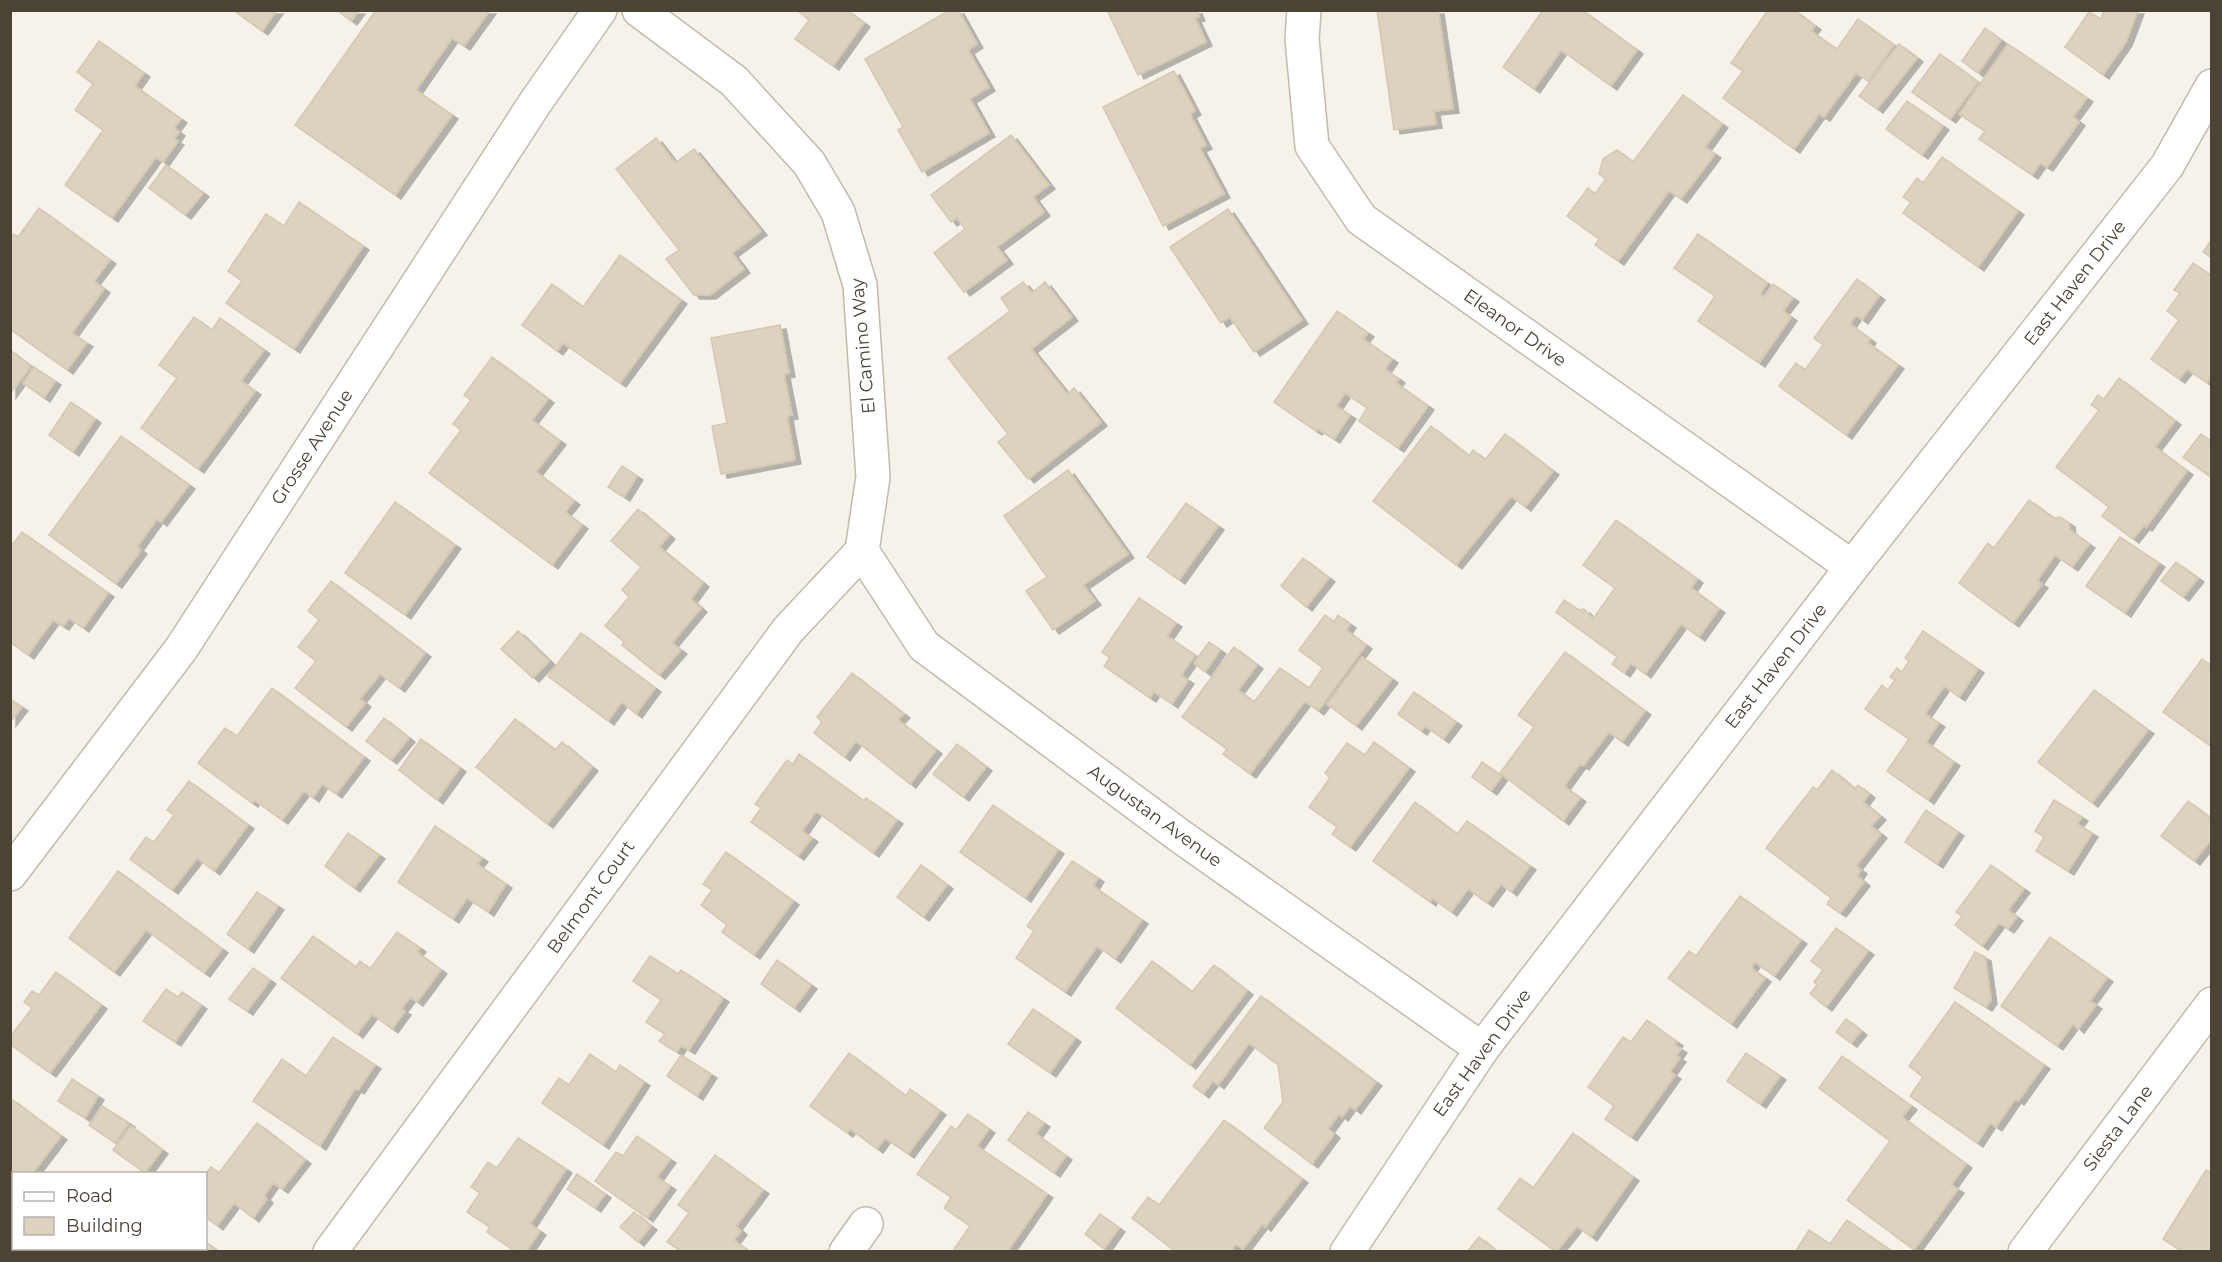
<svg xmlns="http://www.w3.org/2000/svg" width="2222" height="1262" font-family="Montserrat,sans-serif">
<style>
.building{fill:#dcd2bf;stroke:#d5c8af;stroke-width:1.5;filter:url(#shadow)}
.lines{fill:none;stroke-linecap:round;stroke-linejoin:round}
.minor-casing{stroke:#c3bbaa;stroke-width:36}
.minor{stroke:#fff;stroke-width:33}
.labels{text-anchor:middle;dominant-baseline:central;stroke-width:5;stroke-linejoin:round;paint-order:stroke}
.street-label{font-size:18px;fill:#4b4336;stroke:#fff}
</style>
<defs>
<filter id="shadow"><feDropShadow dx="6" dy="4" stdDeviation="0" flood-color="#0004"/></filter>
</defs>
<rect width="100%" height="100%" fill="#f6f2e9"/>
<g class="building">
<polygon points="233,10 277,10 262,31"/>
<polygon points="337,10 359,10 351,21"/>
<polygon points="376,10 490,10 464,46 452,38 416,90 452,115 395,195 295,125"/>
<polygon points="797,10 847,10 864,23 833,66 795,39 809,20"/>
<polygon points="950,10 958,10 977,44 968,50 989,87 970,99 989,133 922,172 898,130 903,127 865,59"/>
<polygon points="1107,10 1196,10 1199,17 1195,18 1206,42 1138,75"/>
<polygon points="1377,10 1438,10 1453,109 1434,111 1436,124 1394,130"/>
<polygon points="1543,10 1582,10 1637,50 1611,86 1561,50 1534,89 1503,67"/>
<polygon points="1768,10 1794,10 1815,26 1811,31 1837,49 1858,19 1894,45 1868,81 1856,73 1824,117 1819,114 1794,149 1723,98 1743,71 1731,63"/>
<polygon points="2104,10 2138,10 2126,42 2103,75 2065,47 2089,12 2101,19"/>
<polygon points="1985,28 2001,40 1978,73 1962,61"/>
<polygon points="99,41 144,73 135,86 181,119 174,128 179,132 174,139 178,141 163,162 156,157 112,218 65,185 103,130 75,110 93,84 77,72"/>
<polygon points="1899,44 1917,58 1877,109 1859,96"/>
<polygon points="2008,44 2087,98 2073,117 2079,122 2047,167 2040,163 2032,175 1979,139 1985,131 1959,114"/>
<polygon points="1940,54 1978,82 1950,119 1912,92"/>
<polygon points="1174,71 1195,111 1190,114 1206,145 1200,148 1224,194 1163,226 1103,107"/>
<polygon points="1683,95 1722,124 1705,147 1715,154 1681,199 1669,191 1618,261 1595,245 1599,239 1567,216 1588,188 1595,194 1606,179 1599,174 1603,159 1617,150 1633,162"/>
<polygon points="1907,101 1943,126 1922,155 1886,129"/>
<polygon points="1011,135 1049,185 1033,197 1044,212 997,247 1007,260 964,292 934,253 965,229 957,218 951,222 931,195"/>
<polygon points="656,138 675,163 694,149 761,231 732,253 744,269 710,295 694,295 666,259 679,250 616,169"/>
<polygon points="1942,157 2018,211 1978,267 1903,213 1911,202 1903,197 1917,178 1923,183"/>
<polygon points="166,165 203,193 185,215 149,188"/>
<polygon points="299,202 363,246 294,349 226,303 242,281 228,271 266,214 284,226"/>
<polygon points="39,208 110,260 94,281 104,289 72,333 87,343 67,370 10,329 10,238 14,234 18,237"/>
<polygon points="1228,209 1302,320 1254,352 1230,317 1221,323 1170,247"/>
<polygon points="1698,234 1767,283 1760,294 1764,297 1773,284 1793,298 1783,311 1791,317 1759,363 1698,321 1715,296 1674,268"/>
<polygon points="2212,239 2212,258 2203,252"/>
<polygon points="620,255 681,300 620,383 563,343 557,351 522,325 552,284 583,307"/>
<polygon points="2193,263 2212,276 2212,376 2207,383 2187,369 2179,379 2151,359 2179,320 2167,311 2180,293 2174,290"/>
<polygon points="1857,279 1879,296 1862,320 1856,315 1850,324 1870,339 1868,343 1898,365 1846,435 1779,386 1796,363 1805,370 1823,345 1814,338"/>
<polygon points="1023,282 1032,293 1045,282 1072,317 1031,349 1067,394 1074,388 1101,422 1028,479 998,442 1008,434 948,358 1010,311 1001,298"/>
<polygon points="1337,311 1368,333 1363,339 1392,359 1385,369 1399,379 1396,383 1428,406 1398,448 1359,421 1367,408 1345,393 1336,406 1350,415 1334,439 1318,429 1316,431 1274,402"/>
<polygon points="194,317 212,330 220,318 264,350 241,381 255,391 198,469 141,428 177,378 159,365"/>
<polygon points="780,325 789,373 784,374 792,415 787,416 795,460 721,474 712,426 727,423 711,338"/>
<polygon points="10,350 31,366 10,394"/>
<polygon points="492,357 548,399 532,420 560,441 536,472 574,501 565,512 582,525 552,565 429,473 461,430 453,424 471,400 464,395"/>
<polygon points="34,367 55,381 44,398 23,383"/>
<polygon points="2119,378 2175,421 2155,447 2187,471 2146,527 2144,525 2133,539 2102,516 2109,507 2056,467 2099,410 2091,405 2098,395 2104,399"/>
<polygon points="71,402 95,419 73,452 49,435"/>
<polygon points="1431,426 1469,456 1473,450 1485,460 1505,434 1553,471 1525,507 1511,496 1456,565 1373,501"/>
<polygon points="2201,434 2212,442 2212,478 2183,457"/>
<polygon points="121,436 189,485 161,522 157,519 137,547 141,550 116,584 49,535"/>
<polygon points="622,466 637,476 624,497 608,487"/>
<polygon points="1068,470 1128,554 1083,585 1095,601 1053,630 1026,591 1047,577 1004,516"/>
<polygon points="2029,500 2054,518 2060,517 2069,523 2070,530 2089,544 2072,567 2055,555 2037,581 2042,584 2013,623 1959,583 1988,543 1994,548"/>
<polygon points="395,502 455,545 405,615 345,573"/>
<polygon points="1186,503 1218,526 1179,580 1147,557"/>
<polygon points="638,509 669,535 659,547 703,583 691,599 701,608 672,643 681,650 659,675 622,645 624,642 605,626 629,597 622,590 641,567 611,541"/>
<polygon points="1616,520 1697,579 1691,588 1719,609 1699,637 1681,624 1645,674 1631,663 1624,673 1612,664 1617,657 1556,612 1564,600 1579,610 1584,609 1593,619 1615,588 1583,565"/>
<polygon points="22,532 108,593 83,628 69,618 63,626 53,620 28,655 10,642 10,548"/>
<polygon points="2120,537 2159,563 2125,613 2086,586"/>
<polygon points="1303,558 1329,578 1306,607 1281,586"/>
<polygon points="2176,562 2198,578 2183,597 2161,581"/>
<polygon points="331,581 425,653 399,688 380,674 360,699 365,703 346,727 295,688 316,661 298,647 319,620 308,611"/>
<polygon points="1139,598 1176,623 1167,636 1195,655 1181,675 1188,680 1172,704 1154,692 1150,698 1104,666 1110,658 1102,652"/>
<polygon points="1325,615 1334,622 1338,615 1350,624 1346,630 1366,645 1318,711 1305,701 1250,774 1223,754 1227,749 1182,717 1234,647 1257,665 1238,690 1254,702 1280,668 1309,688 1323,668 1299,650"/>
<polygon points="518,631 549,661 533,678 501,649"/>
<polygon points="1923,631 1978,669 1959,697 1944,686 1925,714 1939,723 1926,742 1954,762 1928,800 1887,771 1909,739 1865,709 1882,685 1888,690 1895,680 1890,677 1897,668 1902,672 1909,661 1905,658"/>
<polygon points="581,633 655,688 636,714 622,702 608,721 548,676"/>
<polygon points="1209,642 1220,650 1205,672 1194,663"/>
<polygon points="1565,652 1645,711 1622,742 1609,732 1583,766 1580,764 1564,786 1580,798 1563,821 1500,773 1534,727 1518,715"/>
<polygon points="1362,657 1392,679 1356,726 1327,704"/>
<polygon points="2202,659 2212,666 2212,747 2163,712"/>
<polygon points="852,673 904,714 898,720 936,750 910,784 856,741 844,757 814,733 822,722 817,717"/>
<polygon points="272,688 364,757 336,794 322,784 313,798 304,791 282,820 254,800 252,803 198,763 225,728 237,736"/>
<polygon points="2094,690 2148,730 2092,803 2038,762"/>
<polygon points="1414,692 1456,722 1443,739 1425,726 1421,731 1398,714"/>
<polygon points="10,699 22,707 10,722"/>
<polygon points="384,718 409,738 391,760 366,741"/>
<polygon points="515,719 555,750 562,742 592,767 547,824 476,767"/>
<polygon points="421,739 460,768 437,800 399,770"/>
<polygon points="1374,742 1409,768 1350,847 1332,834 1337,827 1309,807 1330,778 1325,773 1347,743 1365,755"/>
<polygon points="957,744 986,767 963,797 933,774"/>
<polygon points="799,754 864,801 866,798 897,820 873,853 816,811 802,831 812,838 798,856 751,822 761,808 755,804 787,760 793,764"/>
<polygon points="1482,762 1502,776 1491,791 1472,777"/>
<polygon points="1832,770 1855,789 1858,785 1869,794 1863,802 1880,816 1871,826 1881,834 1856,866 1861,870 1857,876 1864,882 1840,913 1827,904 1831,898 1766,848 1813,787 1817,790"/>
<polygon points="189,781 248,825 214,871 197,858 172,890 130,859 146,837 154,842 174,815 167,810"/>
<polygon points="2054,800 2082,817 2077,824 2092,833 2068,871 2036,851 2044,837 2035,831"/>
<polygon points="2188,801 2212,819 2212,839 2194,861 2161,836"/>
<polygon points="1415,802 1457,834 1467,821 1530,866 1511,892 1501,884 1487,903 1468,889 1451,912 1432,898 1430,902 1373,861"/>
<polygon points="993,805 1058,850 1025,898 960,852"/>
<polygon points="1926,810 1958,832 1937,864 1905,842"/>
<polygon points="435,826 482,858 477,864 506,884 488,912 467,898 453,919 398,882"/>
<polygon points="348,833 379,855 354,888 325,866"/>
<polygon points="726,852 793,901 754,955 722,932 727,925 701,905 712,890 703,884"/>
<polygon points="1072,861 1098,878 1093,886 1142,920 1115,959 1097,946 1065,992 1016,958 1034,931 1027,926"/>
<polygon points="921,865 947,885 923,917 897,897"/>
<polygon points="1991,865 2024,889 2008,910 2017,917 2008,929 1999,923 1982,946 1955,925 1962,916 1956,912"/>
<polygon points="118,871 222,949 204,973 146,930 114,972 69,938"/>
<polygon points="257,892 278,906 248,949 227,934"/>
<polygon points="1740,896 1801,940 1774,976 1755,962 1751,968 1765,978 1731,1024 1668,978 1689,951 1696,956"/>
<polygon points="1836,928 1868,951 1826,1007 1810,994 1817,985 1814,982 1823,970 1811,961"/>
<polygon points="397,932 420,948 417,952 441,970 417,1002 410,997 401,1009 405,1011 392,1029 372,1014 357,1034 281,978 313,936 356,967 360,961 370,969"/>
<polygon points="2050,937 2107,978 2090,1001 2096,1005 2078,1029 2073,1024 2057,1046 2001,1006"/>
<polygon points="1975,952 1985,957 1991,1000 1986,1007 1954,988"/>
<polygon points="650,956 678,974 681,970 723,998 689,1050 681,1045 677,1052 659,1041 665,1034 646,1022 661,1000 633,981"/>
<polygon points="777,960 811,985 794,1008 761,984"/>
<polygon points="1152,961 1192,992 1214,965 1247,991 1190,1065 1116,1008"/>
<polygon points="253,968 270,980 247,1011 229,999"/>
<polygon points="56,972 101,1005 50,1073 10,1044 10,1037 32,1008 24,1002 32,991 39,995"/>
<polygon points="166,989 178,997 182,992 201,1005 175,1042 143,1021"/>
<polygon points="1261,996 1376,1082 1355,1110 1350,1106 1342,1117 1339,1114 1328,1129 1334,1134 1312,1164 1264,1128 1283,1102 1278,1065 1249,1043 1218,1085 1213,1081 1203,1094 1193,1086"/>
<polygon points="1955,1002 2044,1065 2018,1101 2015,1099 1996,1127 1990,1123 1977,1143 1910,1096 1923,1077 1909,1066"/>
<polygon points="1033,1009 1075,1038 1050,1073 1008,1044"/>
<polygon points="1846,1019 1861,1031 1851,1043 1836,1032"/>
<polygon points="1647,1020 1677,1042 1675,1045 1681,1049 1676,1056 1680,1058 1670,1072 1675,1075 1631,1137 1605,1119 1614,1106 1588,1087 1623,1037 1631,1042"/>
<polygon points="333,1037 375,1065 358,1090 355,1088 320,1146 253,1101 282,1059 306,1076"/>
<polygon points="849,1053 906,1096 910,1089 940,1111 908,1154 885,1138 877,1149 850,1129 847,1133 810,1106"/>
<polygon points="1746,1053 1780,1076 1760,1104 1727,1081"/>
<polygon points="590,1054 616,1072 620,1065 644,1082 603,1145 542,1103 559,1078 569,1085"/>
<polygon points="681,1055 711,1074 697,1096 667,1076"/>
<polygon points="1842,1056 1911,1106 1902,1117 1966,1164 1951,1185 1958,1189 1914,1250 1847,1200 1890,1141 1819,1088"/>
<polygon points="72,1079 98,1096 85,1118 58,1101"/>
<polygon points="10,1098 61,1136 32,1174 14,1174 11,1201"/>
<polygon points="102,1106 129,1123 115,1143 89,1125"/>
<polygon points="1028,1112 1044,1123 1036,1134 1066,1156 1054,1173 1008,1140"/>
<polygon points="968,1114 989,1129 977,1146 1047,1194 1007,1252 952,1252 970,1226 944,1208 951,1197 917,1174 951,1126 956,1130"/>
<polygon points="1224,1120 1302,1179 1265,1227 1262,1224 1243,1249 1236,1244 1231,1252 1176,1252 1132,1218 1148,1197 1159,1205"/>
<polygon points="257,1123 305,1160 282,1189 273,1183 264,1196 267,1199 253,1218 234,1203 217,1226 206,1217 206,1174 211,1167 219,1173"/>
<polygon points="131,1126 162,1150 145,1173 113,1150"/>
<polygon points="1573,1133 1633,1177 1591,1237 1577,1226 1556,1252 1498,1209 1520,1178 1533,1188"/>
<polygon points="637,1136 670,1159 657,1177 670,1186 647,1218 595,1181 616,1152 623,1156"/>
<polygon points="518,1138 566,1169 530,1224 540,1231 526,1252 516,1252 487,1232 490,1227 467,1212 480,1193 471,1187 488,1162 497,1168"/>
<polygon points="715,1155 763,1190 736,1226 741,1231 734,1240 750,1252 676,1252 678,1249 667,1242 689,1213 678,1205"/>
<polygon points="2206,1170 2212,1173 2212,1252 2183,1252 2163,1239"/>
<polygon points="577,1174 605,1194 595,1208 567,1189"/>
<polygon points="634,1212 651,1226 638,1242 620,1227"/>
<polygon points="1100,1214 1119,1228 1104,1249 1085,1234"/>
<polygon points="1847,1220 1893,1252 1795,1252 1809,1230 1830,1244"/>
<polygon points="10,1226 14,1229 14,1248 28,1248 26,1252 10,1252"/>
<polygon points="1479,1237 1497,1252 1467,1252"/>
<polygon points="206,1242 219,1252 140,1252 142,1248 206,1248"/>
<polygon points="58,1248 110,1248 108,1252 63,1252"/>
</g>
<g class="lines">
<g class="minor-casing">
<g id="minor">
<polyline points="639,10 734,81 809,163 838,212 860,285 873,477 862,551"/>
<polyline points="1304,10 1302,39 1312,146 1361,219 1852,567"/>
<polyline points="862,551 924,646 1180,836 1482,1049"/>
<polyline points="10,874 181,649 535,103 600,10"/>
<polyline points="330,1252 788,630 862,551"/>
<polyline points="846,1252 866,1224"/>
<polyline points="1347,1252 1482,1049 1852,567 2167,166 2212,86"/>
<polyline points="2025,1252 2212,1004"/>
</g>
</g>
<use href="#minor" class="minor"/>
</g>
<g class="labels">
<g class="street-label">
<text transform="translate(2075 283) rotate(-52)">East Haven Drive</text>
<text transform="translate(1515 328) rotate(35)">Eleanor Drive</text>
<text transform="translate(863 346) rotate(-95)">El Camino Way</text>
<text transform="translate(312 447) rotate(-57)">Grosse Avenue</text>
<text transform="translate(1776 666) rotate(-52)">East Haven Drive</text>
<text transform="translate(1155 816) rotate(36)">Augustan Avenue</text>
<text transform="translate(591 897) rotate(-54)">Belmont Court</text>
<text transform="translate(1482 1053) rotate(-54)">East Haven Drive</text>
<text transform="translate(2118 1128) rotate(-53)">Siesta Lane</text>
</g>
</g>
<rect width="2222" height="1262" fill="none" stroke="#4b4336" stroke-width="24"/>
<rect x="12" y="1172" width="195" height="78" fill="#ffffff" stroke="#b7b4af" stroke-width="1.5"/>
<rect x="24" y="1192" width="30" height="9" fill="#ffffff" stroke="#b7b4af" stroke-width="1.5"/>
<text x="66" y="1202" font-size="18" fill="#4b4336">Road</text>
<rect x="24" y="1217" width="30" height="18" fill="#dcd2bf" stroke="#b7b4af" stroke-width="1.5"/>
<text x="66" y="1232" font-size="18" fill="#4b4336">Building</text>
</svg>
